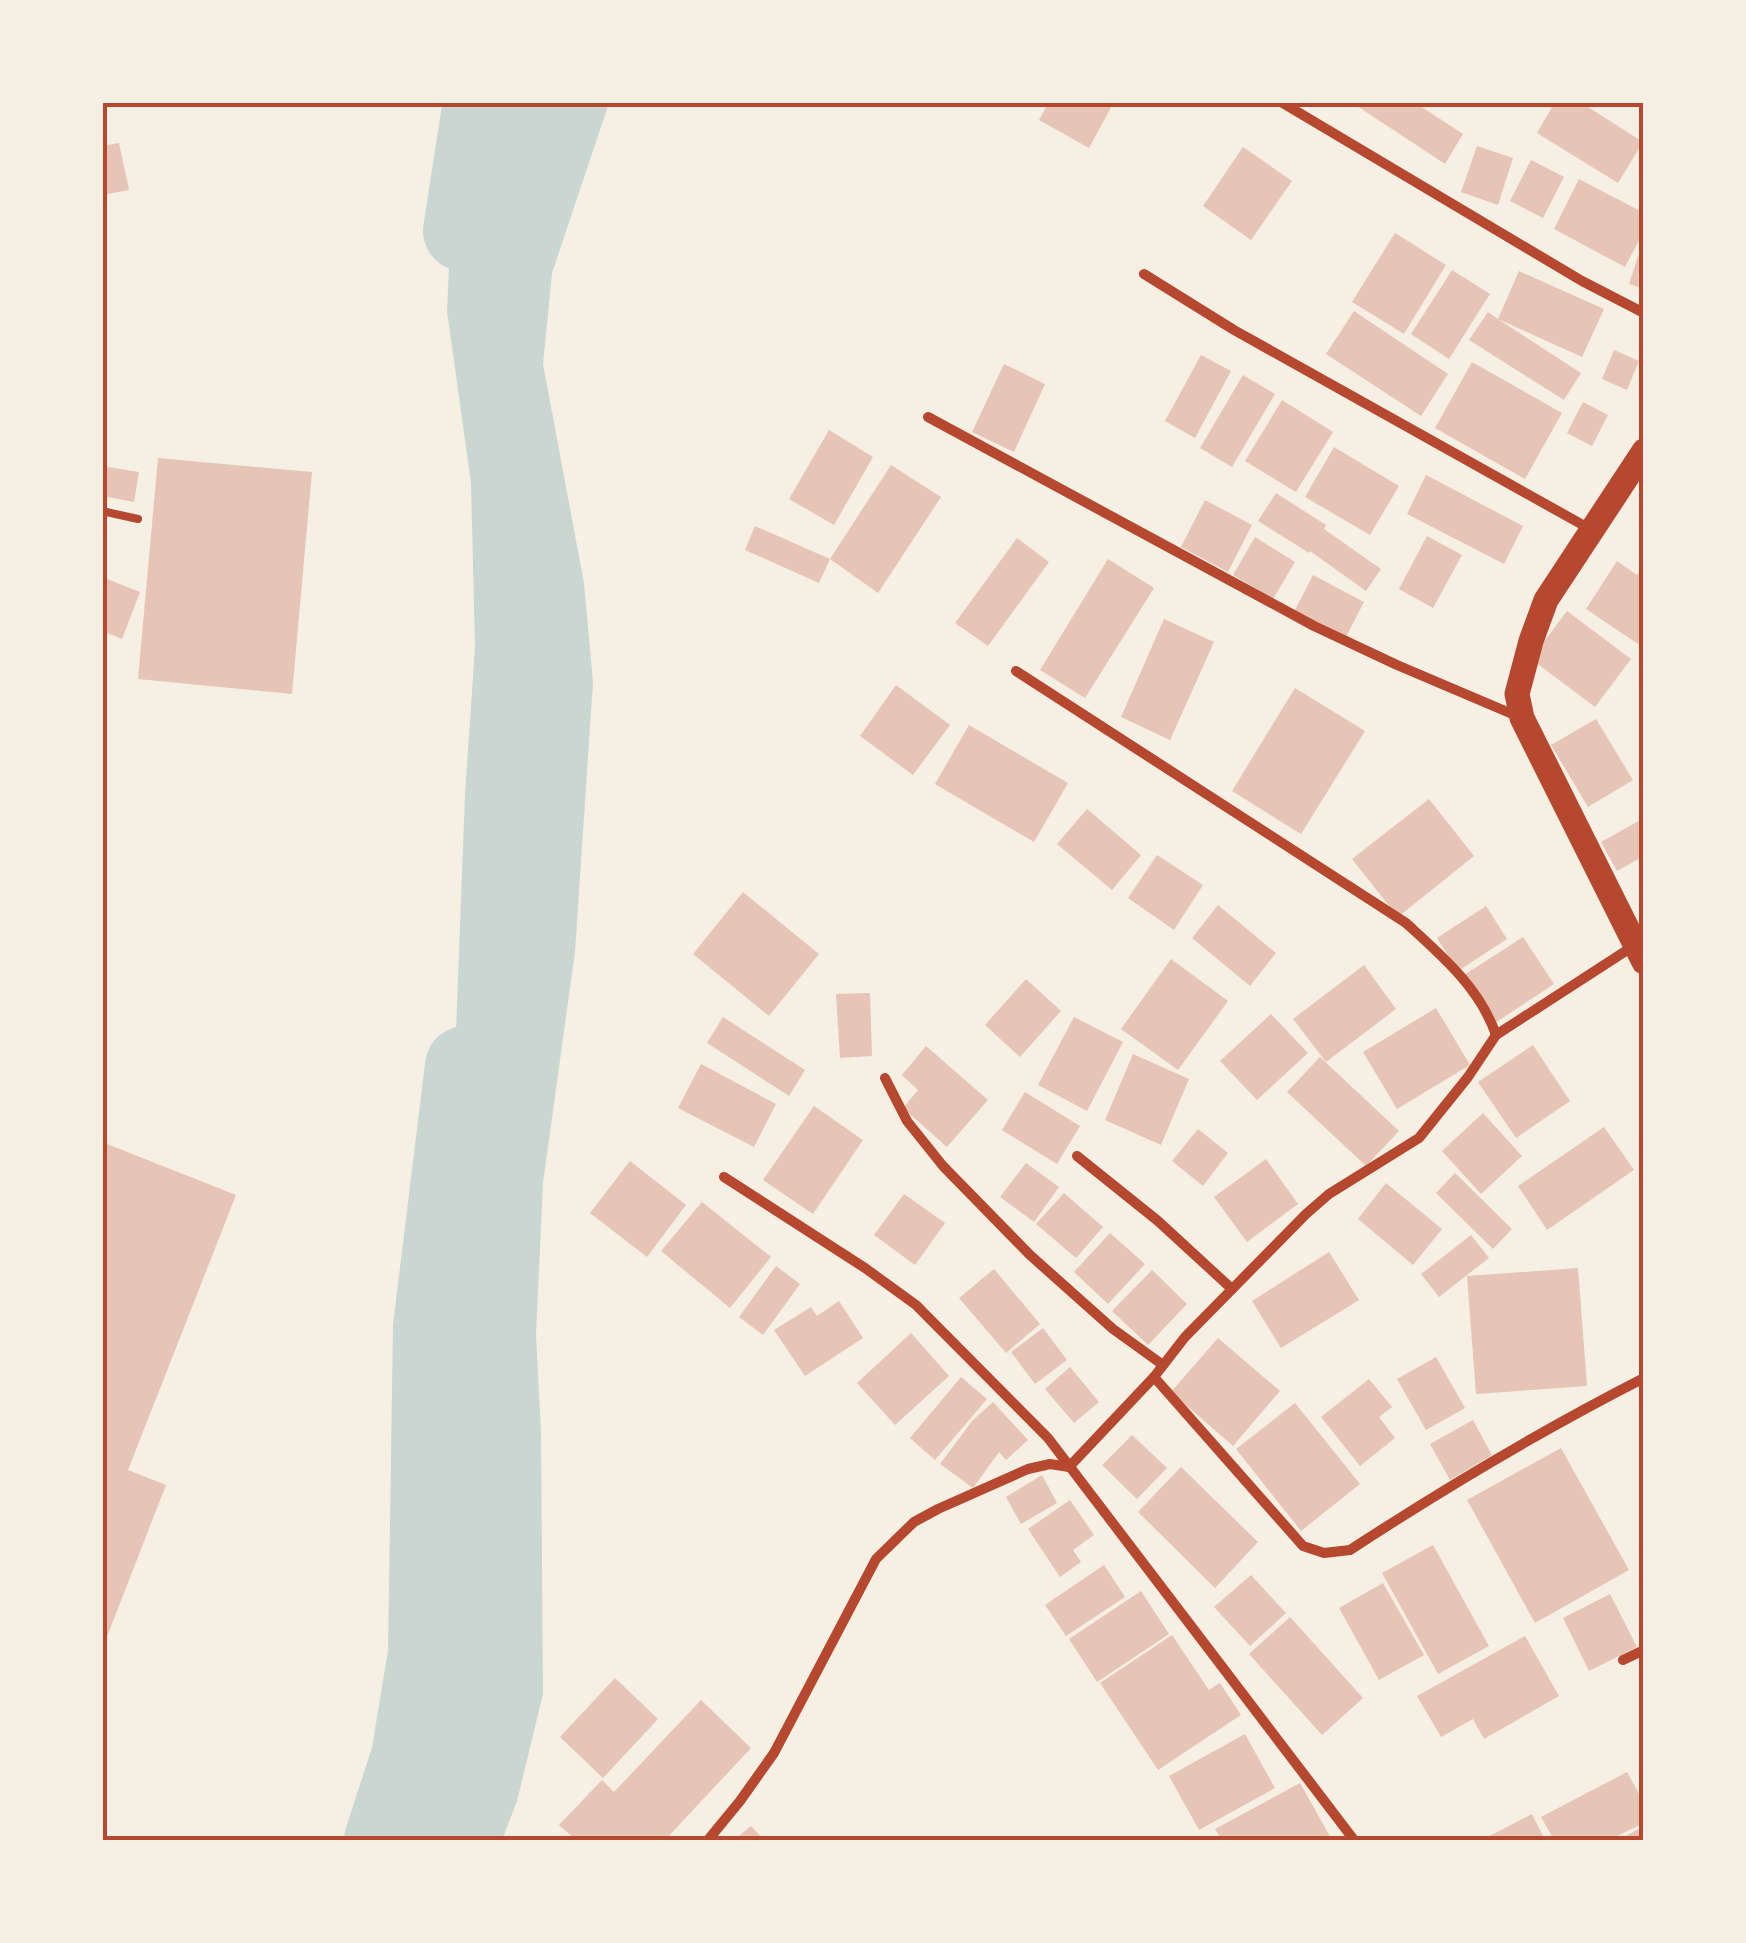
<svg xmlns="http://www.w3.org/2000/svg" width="1746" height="1943" font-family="Figtree,sans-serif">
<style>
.water{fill:#c9d6d2}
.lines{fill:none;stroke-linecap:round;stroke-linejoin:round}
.river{stroke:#c9d6d2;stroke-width:80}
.building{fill:#e6c5b7}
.service{stroke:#b5482f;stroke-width:8}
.minor{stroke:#b5482f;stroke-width:10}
.primary{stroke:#b5482f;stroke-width:25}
.neatline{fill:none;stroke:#b5482f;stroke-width:4}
</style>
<rect width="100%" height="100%" fill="#f6efe4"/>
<polygon class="water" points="488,102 609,103 552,273 543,364 584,583 593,682 575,952 543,1183 536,1335 541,1432 543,1694 517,1801 502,1840 383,1840 413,1729 440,1450 465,795 475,647 471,483 447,311 451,225 478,127"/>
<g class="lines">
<g class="river">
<polyline points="463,231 483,102"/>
<polyline points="384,1840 411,1757 428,1654 433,1327 465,1066"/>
</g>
</g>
<g class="building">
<polygon points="1049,102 1114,102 1089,148 1039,120"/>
<polygon points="1351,102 1414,102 1463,134 1445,164"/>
<polygon points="1555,102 1580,102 1643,142 1618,183 1537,133"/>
<polygon points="119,143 129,190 102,195 102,146"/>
<polygon points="1477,146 1513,158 1498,205 1461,192"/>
<polygon points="1243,147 1292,181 1251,240 1203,206"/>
<polygon points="1531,160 1564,177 1543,218 1510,201"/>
<polygon points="1579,179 1644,213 1644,231 1625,267 1554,229"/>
<polygon points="1395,233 1446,265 1404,334 1352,302"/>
<polygon points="1638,256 1644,258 1644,289 1629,284"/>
<polygon points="1452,270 1490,294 1449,359 1411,334"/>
<polygon points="1519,271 1604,309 1582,357 1498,319 1581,373 1564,400 1469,340 1488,312 1498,319"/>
<polygon points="1354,311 1448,374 1421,416 1326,354"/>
<polygon points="1614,350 1639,361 1627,390 1602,379"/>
<polygon points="1201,355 1231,371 1195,438 1165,421"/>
<polygon points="1472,362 1562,413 1525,479 1435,428"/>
<polygon points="1004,364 1045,384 1014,452 972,432"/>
<polygon points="1243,375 1275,394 1232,467 1200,448"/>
<polygon points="1282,400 1333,432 1296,492 1245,461"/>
<polygon points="1583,402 1608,415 1592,446 1567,433"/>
<polygon points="829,430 873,457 834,525 789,499"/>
<polygon points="1334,447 1399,486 1370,535 1305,497"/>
<polygon points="158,458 312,472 292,694 138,679"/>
<polygon points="891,465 941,497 878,593 830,559"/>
<polygon points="102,466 139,472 134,502 102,496"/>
<polygon points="1426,475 1523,526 1504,564 1407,514"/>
<polygon points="1276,493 1326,525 1324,529 1381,569 1366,591 1310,551 1309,553 1258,521"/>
<polygon points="1205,500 1252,525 1228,572 1181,547"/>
<polygon points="755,526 830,559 819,583 745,550"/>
<polygon points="1427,536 1462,555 1433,608 1399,589"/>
<polygon points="1255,537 1295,562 1273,599 1233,575"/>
<polygon points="1017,538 1049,562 988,646 955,623"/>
<polygon points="1108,559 1154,588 1085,698 1040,670"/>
<polygon points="1617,561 1637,575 1644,565 1644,648 1586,609"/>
<polygon points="1313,575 1364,602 1345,639 1294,612"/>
<polygon points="102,577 140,592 122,639 102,631"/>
<polygon points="1567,611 1631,659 1595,707 1531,659"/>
<polygon points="1164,619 1214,642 1170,740 1121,717"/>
<polygon points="896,685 950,725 913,775 860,736"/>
<polygon points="1295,688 1365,731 1301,834 1232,791"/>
<polygon points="1596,719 1633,780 1588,807 1551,745"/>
<polygon points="969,725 1068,783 1034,842 935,784"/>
<polygon points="1429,799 1474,856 1398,917 1352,859"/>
<polygon points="1087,809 1141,855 1112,890 1057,844"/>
<polygon points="1644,818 1644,856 1617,871 1601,842"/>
<polygon points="1157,855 1203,885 1174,930 1128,898"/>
<polygon points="743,892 819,954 769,1016 693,954"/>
<polygon points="1218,905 1276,953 1250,986 1192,938"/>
<polygon points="1486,906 1507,939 1458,971 1437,938"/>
<polygon points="1523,937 1554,984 1495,1023 1464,975"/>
<polygon points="1171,959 1228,1001 1178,1070 1121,1029"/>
<polygon points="1364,965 1396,1009 1326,1062 1293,1019"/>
<polygon points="1026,979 1061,1011 1020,1057 985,1025"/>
<polygon points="870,993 872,1056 840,1058 836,994"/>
<polygon points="1436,1008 1470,1065 1397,1109 1363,1052"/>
<polygon points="1271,1014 1308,1053 1257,1100 1220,1061"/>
<polygon points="723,1017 805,1070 789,1096 707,1043"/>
<polygon points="1074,1017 1123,1042 1087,1111 1038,1085"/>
<polygon points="1533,1045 1570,1101 1516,1138 1478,1082"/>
<polygon points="926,1046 988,1100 947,1147 903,1108 918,1090 902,1075"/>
<polygon points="1133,1054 1189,1079 1161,1145 1105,1120"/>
<polygon points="1320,1057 1399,1131 1366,1166 1287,1092"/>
<polygon points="701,1064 776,1104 754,1147 678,1108"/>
<polygon points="1025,1092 1080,1126 1057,1164 1002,1130"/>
<polygon points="814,1106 863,1140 813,1214 763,1180"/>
<polygon points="1483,1113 1522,1156 1481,1194 1442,1151"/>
<polygon points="1604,1127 1634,1170 1547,1230 1518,1186"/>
<polygon points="1198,1129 1228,1153 1203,1186 1172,1161"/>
<polygon points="102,1142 236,1195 128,1470 166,1485 103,1647"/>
<polygon points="1266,1159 1298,1204 1247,1242 1214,1197"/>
<polygon points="630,1161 686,1205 647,1257 590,1213"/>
<polygon points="1026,1163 1059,1187 1034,1222 1000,1197"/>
<polygon points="1455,1173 1512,1229 1493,1249 1436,1193"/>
<polygon points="1386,1183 1442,1229 1413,1265 1358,1219"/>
<polygon points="1064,1193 1103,1227 1076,1258 1036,1224"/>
<polygon points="904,1194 945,1223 915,1265 874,1235"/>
<polygon points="702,1202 771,1257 730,1308 661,1251"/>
<polygon points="1110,1233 1145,1264 1108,1304 1074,1272"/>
<polygon points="1471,1235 1489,1258 1439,1297 1421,1274"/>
<polygon points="1329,1252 1359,1300 1281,1348 1252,1301"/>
<polygon points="776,1266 800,1284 763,1335 739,1317"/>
<polygon points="1578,1268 1587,1386 1476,1394 1467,1276"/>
<polygon points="994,1269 1040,1324 1006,1353 959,1298"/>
<polygon points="1152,1270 1187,1304 1148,1345 1112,1311"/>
<polygon points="839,1301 863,1338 805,1376 774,1330 811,1307 817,1316"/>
<polygon points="1043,1328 1067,1360 1035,1384 1011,1352"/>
<polygon points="911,1333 949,1376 895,1425 857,1383"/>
<polygon points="1218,1338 1280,1391 1233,1446 1171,1392"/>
<polygon points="1436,1357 1465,1408 1426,1430 1397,1379"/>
<polygon points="1070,1367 1099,1402 1074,1423 1045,1389"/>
<polygon points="961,1377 987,1399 935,1460 910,1438"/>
<polygon points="1369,1379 1392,1407 1379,1417 1395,1438 1360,1466 1321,1417"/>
<polygon points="993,1402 1028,1440 1006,1460 999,1452 973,1488 940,1464 972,1421"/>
<polygon points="1295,1403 1360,1484 1301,1531 1236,1449"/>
<polygon points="1473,1420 1492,1455 1450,1480 1430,1444"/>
<polygon points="1132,1435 1167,1468 1137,1499 1102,1465"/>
<polygon points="1561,1448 1629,1570 1535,1623 1467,1500"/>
<polygon points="1181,1467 1258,1542 1215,1588 1138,1512"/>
<polygon points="1042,1475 1057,1503 1021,1524 1006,1497"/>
<polygon points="1070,1500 1094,1535 1073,1550 1081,1562 1060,1577 1028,1529"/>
<polygon points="1433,1545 1489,1646 1438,1674 1382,1573"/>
<polygon points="1104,1565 1125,1597 1066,1636 1045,1605"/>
<polygon points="1251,1575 1286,1613 1250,1646 1214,1607"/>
<polygon points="1383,1583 1424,1655 1379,1680 1339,1608"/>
<polygon points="1141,1591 1169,1634 1097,1682 1069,1639"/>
<polygon points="1610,1594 1637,1647 1589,1671 1563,1618"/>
<polygon points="1290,1617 1363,1698 1322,1735 1249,1654"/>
<polygon points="1172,1635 1209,1690 1220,1683 1241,1715 1158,1770 1100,1683"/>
<polygon points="1525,1636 1559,1696 1484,1739 1473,1719 1441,1737 1417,1696"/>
<polygon points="615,1678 658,1719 603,1778 560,1737"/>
<polygon points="701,1700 751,1748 665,1840 576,1840 559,1825 602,1780 614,1792"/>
<polygon points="1245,1734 1275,1788 1199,1830 1169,1776"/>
<polygon points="1627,1772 1644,1803 1644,1823 1609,1840 1554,1840 1541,1817"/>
<polygon points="1300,1783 1332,1840 1222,1840 1215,1829"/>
<polygon points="1532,1814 1545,1840 1482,1840"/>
<polygon points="751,1826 764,1840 734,1840"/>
<polygon points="1644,1826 1644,1840 1624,1840 1622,1838"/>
</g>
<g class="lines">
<polyline class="service" points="102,511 138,519"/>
<g class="minor">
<polyline points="1281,102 1582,281 1644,313"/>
<polyline points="1144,274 1234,330 1590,529"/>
<polyline points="928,417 1314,626 1397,665 1517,716"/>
<path d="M1016,671L1406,923C1442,956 1480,988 1496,1035"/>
<path d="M1635,945L1496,1035L1468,1077L1419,1138L1329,1194L1306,1214L1185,1337L1154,1377L1303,1546L1324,1553L1350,1550C1445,1488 1542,1430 1644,1378"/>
<polyline points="885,1078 907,1121 943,1166 1030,1255 1113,1329 1163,1365"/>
<polyline points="1077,1156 1158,1221 1232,1289"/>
<polyline points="724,1177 865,1268 916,1305 1048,1438 1354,1840"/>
<polyline points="1069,1467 1154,1377"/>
<polyline points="1623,1660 1644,1650"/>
<polyline points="708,1840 740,1801 774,1753 876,1559 914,1522 938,1509 1028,1469 1050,1464 1069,1467"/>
</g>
<polyline class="primary" points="1644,451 1546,600 1531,641 1517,694 1522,718 1644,962"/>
</g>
<rect width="1746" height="1943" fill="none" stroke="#f6efe4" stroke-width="210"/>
<rect x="105" y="105" width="1536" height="1733" class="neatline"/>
</svg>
